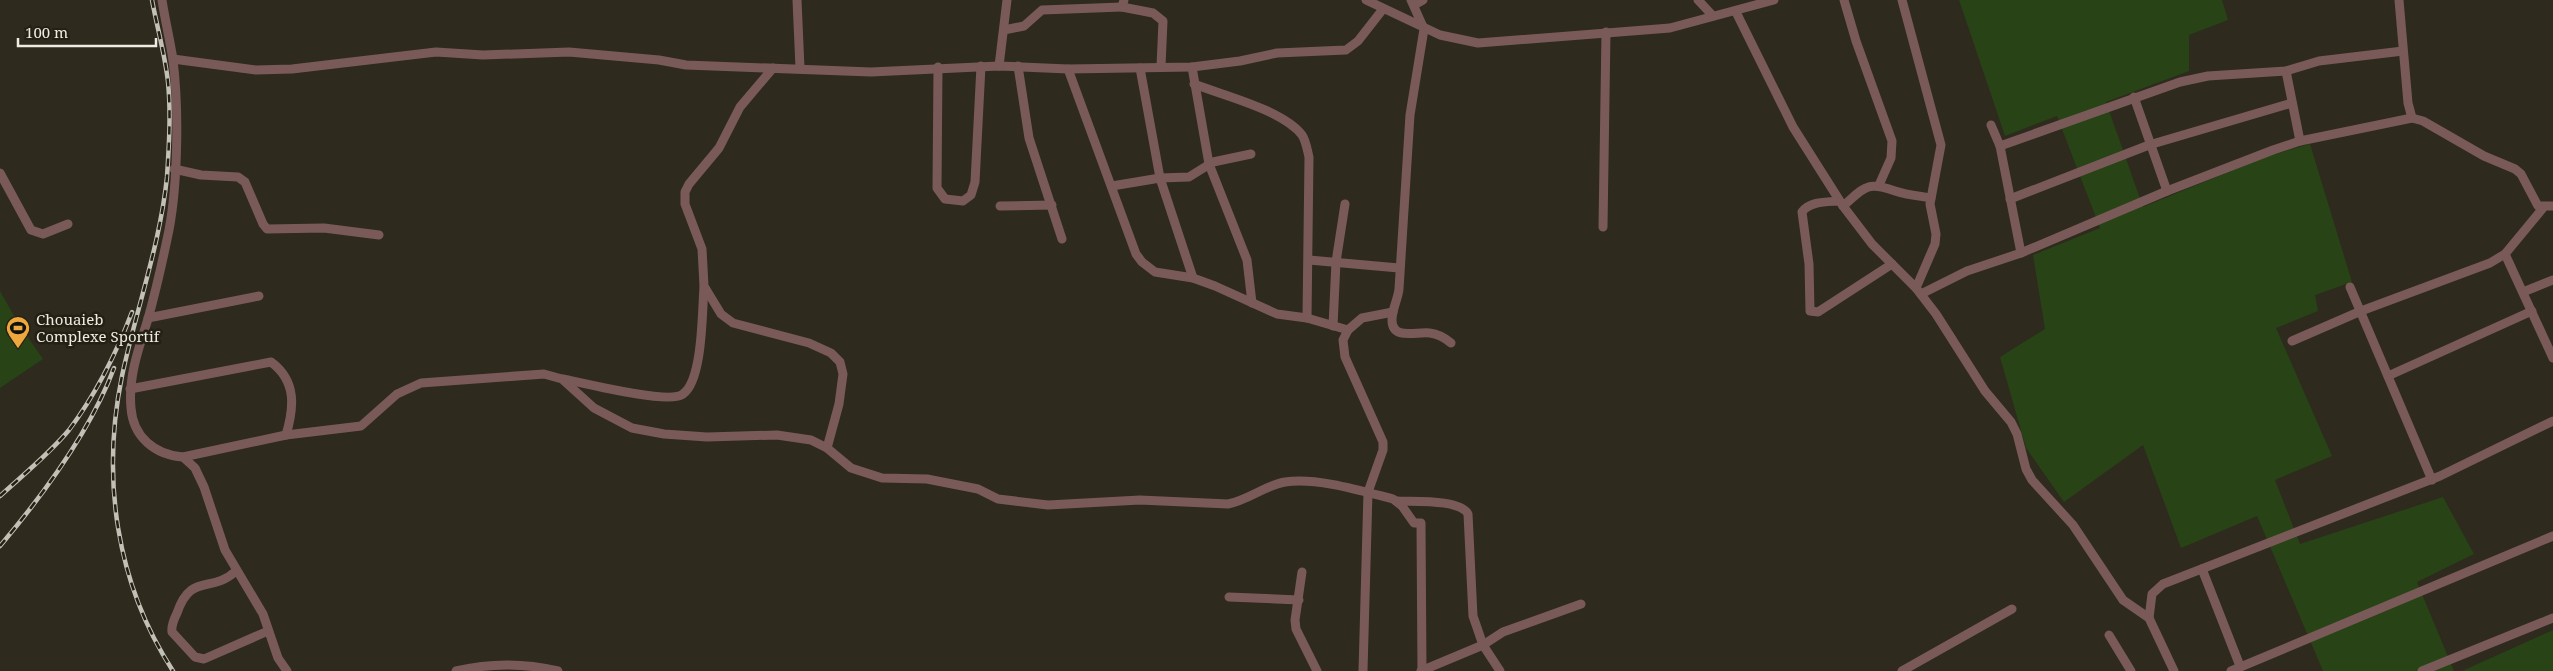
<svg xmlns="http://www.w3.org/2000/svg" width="2553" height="671" font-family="'Noto Serif',serif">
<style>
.green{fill:#284316}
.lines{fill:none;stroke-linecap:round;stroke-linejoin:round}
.minor{stroke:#7a5a58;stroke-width:9}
.rail-casing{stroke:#c3c0b7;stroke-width:4.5}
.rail{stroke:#242014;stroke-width:2.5;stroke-dasharray:8;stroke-linecap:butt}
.labels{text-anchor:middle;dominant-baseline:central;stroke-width:5;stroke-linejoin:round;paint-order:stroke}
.poi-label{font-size:15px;fill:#eeebe3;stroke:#242014;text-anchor:start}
</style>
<rect width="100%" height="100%" fill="#2e2a1e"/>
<g class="green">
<polygon points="1959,0 2222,0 2228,20 2189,35 2189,71 2106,102 2143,207 2268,156 2310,144 2352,282 2315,295 2318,311 2276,328 2332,456 2275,480 2300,544 2443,497 2474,554 2417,582 2454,671 2323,671 2257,516 2181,548 2143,445 2064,502 2026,448 2000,357 2045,329 2033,255 2100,228 2057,116 2005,136"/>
<polygon points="0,291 18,323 43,359 0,388"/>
<polygon points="2553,630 2553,671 2462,671"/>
</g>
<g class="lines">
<g class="minor">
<path d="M162,0C165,20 170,40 173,60C179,108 178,182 169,230C163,259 156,290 148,319C139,347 128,377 131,408C133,437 155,455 183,457L286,435L361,426L397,394L421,383L544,374L562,379L594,408L632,428L664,434L707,437L777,435L811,440L827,448L851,468L882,478L927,479L978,489L998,499L1048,505L1140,500L1228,504C1248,500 1266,485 1285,482C1316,477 1362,491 1393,499L1402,506L1414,523H1421L1422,671"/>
<polyline points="797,0 800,68"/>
<polyline points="1124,0 1122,7 1153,13 1163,21 1161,66"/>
<polyline points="1366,0 1440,35 1478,43 1670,28 1774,0"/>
<path d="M1411,0L1424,29L1410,115L1399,289C1398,299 1392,309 1392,320C1392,341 1417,331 1430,333C1439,334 1445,338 1451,343"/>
<polyline points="1698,0 1713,16"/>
<polyline points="1844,0 1856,41 1892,141 1891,158 1879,185"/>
<polyline points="1902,0 1941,145 1930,204 1936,234 1935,244 1916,288"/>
<polyline points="2399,0 2408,103 2412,118"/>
<polyline points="1414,5 1423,0"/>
<polyline points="1736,12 1793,127 1843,206 1872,244 1916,288 1936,314 1985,391 2011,422 2017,434 2026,469 2032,480 2073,525 2123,600 2149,618 2174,671"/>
<polyline points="1004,30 1024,26 1042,10 1122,7"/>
<polyline points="173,59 256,70 292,69 436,52 483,55 569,52 659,60 686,65 871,72 999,66 1068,69 1192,67 1240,61 1277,53 1346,50 1358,41 1383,9"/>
<polyline points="999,66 1007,0"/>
<polyline points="1018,66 1029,138 1062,239"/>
<polyline points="938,67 937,188 945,199 963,201 971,195 975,182 981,66"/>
<polyline points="1192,67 1209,164 1247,260 1252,303"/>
<polyline points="773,68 740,107 719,148 689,184 685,192 685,204 702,249 704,286 721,314 733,323 809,343 831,353 840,362 843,374 839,404 827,448"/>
<polyline points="1140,68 1160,178 1193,278"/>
<polyline points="1068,69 1136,254 1142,262 1155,272 1193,278 1215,286 1277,314 1307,318 1348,330"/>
<polyline points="2286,71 2300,141"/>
<path d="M1194,84C1222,95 1283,110 1302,135C1306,141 1307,149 1309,157L1307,318"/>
<polyline points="2134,97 2167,191"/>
<polyline points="1991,125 2000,146 2021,253"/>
<polyline points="2000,146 2180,82 2208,76 2286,71 2319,61 2403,51"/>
<polyline points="174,169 201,175 238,177 245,182 263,224 267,229 324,228 379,235"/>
<polyline points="0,173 31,230 43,234 68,224"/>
<polyline points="1112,186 1160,178 1189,177 1213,162 1251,154"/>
<polyline points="2010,199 2149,145 2292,103"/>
<path d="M1839,201C1827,202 1810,201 1802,212L1809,264L1810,311L1818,312L1892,264"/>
<polyline points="1000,206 1052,205"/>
<path d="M1843,206C1865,187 1866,181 1895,191C1907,195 1920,196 1931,198"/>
<polyline points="1603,227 1606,32"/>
<polyline points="2505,254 2553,358"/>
<polyline points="1309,260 1399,268"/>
<polyline points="2350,287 2432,480"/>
<polyline points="2523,292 2553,280"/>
<polyline points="1921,294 1967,271 2021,253 2167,191 2273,150 2300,141 2412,118 2423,121 2484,156 2515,169 2521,174 2538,206 2553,206"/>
<polyline points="148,318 259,296"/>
<polyline points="1333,326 1336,262 1345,204"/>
<polyline points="2292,341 2361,311 2490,263 2505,254 2543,208"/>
<polyline points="2388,376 2532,311"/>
<path d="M563,379C583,383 670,405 683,394C703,380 702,311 704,287"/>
<path d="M130,389L271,362C297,381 294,408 286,435"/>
<polyline points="183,457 195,468 204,487 225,550 263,614 278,658 287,671"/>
<path d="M1397,501C1414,502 1460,499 1468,514L1473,616L1483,645L1500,671"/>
<polyline points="2202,569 2240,666"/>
<path d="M236,571C211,594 191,572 177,613C174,619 171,626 172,632L195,657L204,659L268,631"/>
<polyline points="1302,572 1295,620 1296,629 1317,671"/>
<polyline points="1229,597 1299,600"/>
<polyline points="2149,618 2152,594 2163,584 2440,476 2553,421"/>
<polyline points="2109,635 2131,671"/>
<path d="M456,671C490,663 524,663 558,671"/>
<polyline points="1363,671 1368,492 1383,450 1383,442 1345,357 1343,340 1348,330 1362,318 1393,312"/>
<polyline points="1421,671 1483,645 1503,632 1581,604"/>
<polyline points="1902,671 2012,609"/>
<polyline points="2231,671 2553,536"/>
<polyline points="2422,671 2553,618"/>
</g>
<g class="rail-casing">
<g id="rail">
<path d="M152,0C157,27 165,55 168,82C171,113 169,146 167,177C160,245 136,310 122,376C101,478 116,583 173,671"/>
<path d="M0,496C23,475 49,454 69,430C96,394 116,354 132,312"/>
<path d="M0,546C43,495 91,430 114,368"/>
</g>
</g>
<use href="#rail" class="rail"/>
</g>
<defs>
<g id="stadium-pin" transform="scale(1.25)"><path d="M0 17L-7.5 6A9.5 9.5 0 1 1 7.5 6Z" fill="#eea73d" stroke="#242014"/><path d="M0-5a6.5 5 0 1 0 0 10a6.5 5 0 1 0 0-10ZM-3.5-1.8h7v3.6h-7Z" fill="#111"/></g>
</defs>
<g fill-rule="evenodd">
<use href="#stadium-pin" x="18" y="328"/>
</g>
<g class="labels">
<g class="poi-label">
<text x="36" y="319">Chouaieb<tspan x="36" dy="17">Complexe Sportif</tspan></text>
</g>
</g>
<path d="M18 38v8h138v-8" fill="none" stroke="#eeebe3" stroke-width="2.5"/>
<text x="25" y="38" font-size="15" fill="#eeebe3" stroke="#242014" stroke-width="4" paint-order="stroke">100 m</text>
</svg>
